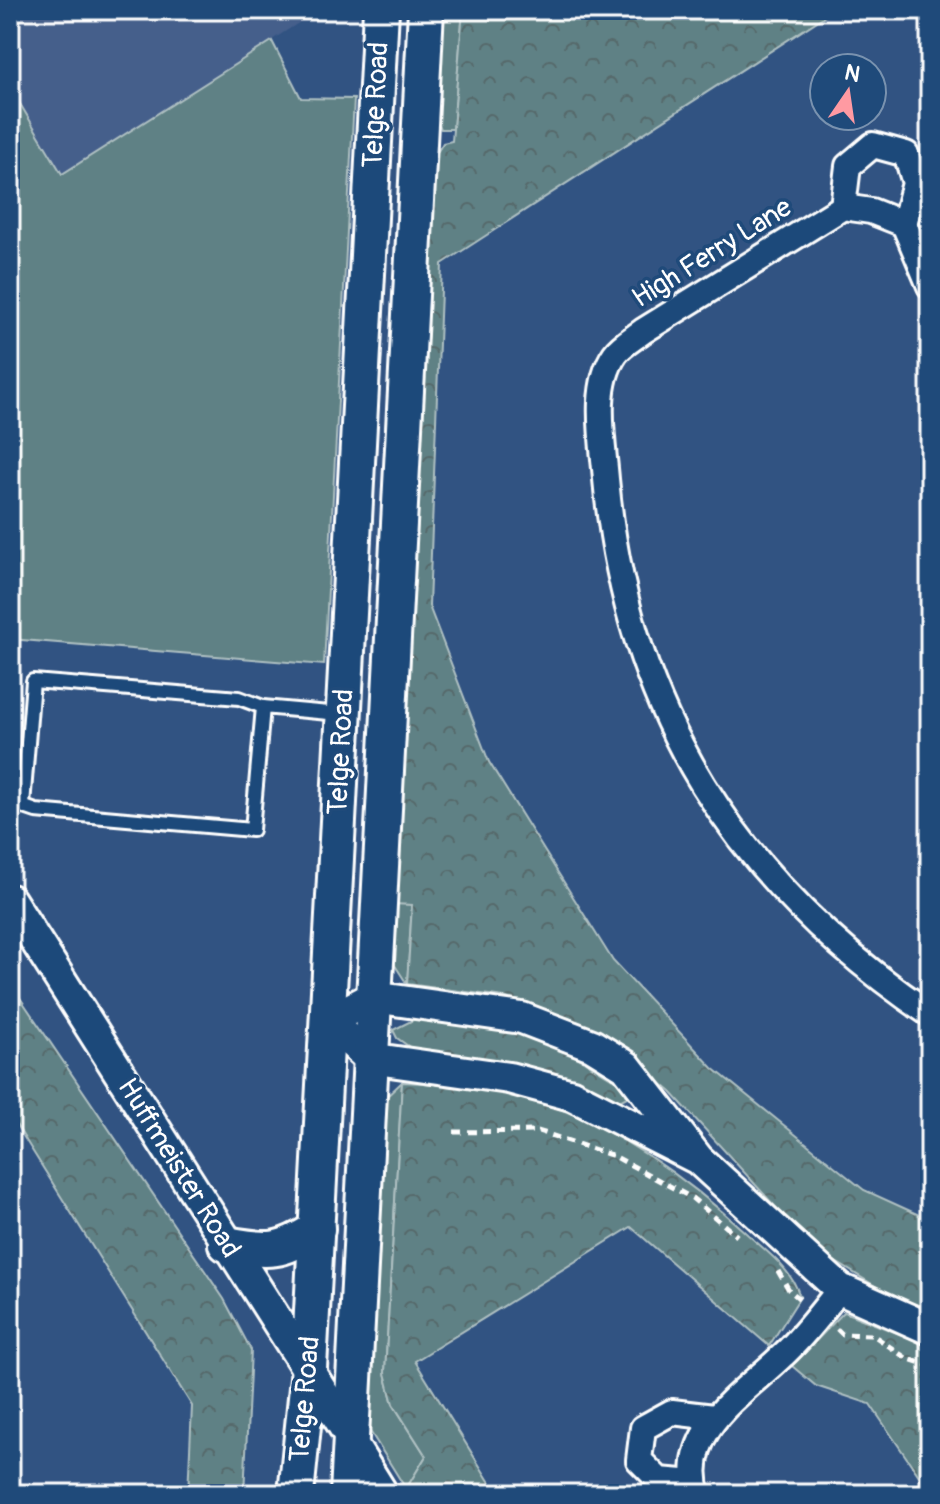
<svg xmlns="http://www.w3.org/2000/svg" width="940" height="1504" font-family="Pangolin,sans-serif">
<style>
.built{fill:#445e8b}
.green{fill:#5f8185;stroke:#afc0c2;stroke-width:2}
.forest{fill:url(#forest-crowns);stroke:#afc0c2;stroke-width:2}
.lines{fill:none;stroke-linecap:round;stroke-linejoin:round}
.service-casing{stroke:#fff;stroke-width:18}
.minor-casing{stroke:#fff;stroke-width:30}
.tertiary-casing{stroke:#fff;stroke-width:36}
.secondary-casing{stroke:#fff;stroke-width:40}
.path{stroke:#fff;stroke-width:5;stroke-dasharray:8 6;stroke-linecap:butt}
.service{stroke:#1f4a7a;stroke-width:12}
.minor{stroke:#1f4a7a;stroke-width:24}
.tertiary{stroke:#1f4a7a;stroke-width:30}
.secondary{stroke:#1f4a7a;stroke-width:34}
.labels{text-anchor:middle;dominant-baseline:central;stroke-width:7;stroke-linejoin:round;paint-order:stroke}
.street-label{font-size:28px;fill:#fff;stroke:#1f4a7a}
</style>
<defs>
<pattern id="forest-crowns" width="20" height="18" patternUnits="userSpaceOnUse" patternTransform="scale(2)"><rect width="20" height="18" fill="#5f8185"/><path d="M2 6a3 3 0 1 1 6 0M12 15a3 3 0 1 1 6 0" fill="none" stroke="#56696b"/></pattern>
</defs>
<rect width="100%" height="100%" fill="#315382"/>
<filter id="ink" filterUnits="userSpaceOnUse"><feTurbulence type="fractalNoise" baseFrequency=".0125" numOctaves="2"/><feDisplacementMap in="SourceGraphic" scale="16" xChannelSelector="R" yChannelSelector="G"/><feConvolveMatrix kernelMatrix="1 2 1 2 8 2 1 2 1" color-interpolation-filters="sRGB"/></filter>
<g filter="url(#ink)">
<polygon class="built" points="10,10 319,10 62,174 10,87"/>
<g class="green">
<polygon points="440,10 463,10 453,129 441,129 434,109"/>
<polygon points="272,41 301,98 354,99 324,665 10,639 10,87 62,174"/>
<polygon points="394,904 412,904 407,984 389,956"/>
<polygon points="402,1082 385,1373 393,1404 426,1456 406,1489 368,1428 383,1100"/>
</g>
<g class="forest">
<polygon points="463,10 834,10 442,264 429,606 489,762 613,961 713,1068 864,1190 930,1220 930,1310 895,1298 813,1248 671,1092 633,1060 574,1022 504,997 407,984 412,905 394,904 436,154 443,143 452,141"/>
<polygon points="10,983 224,1299 251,1350 244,1494 188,1494 192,1406 10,1115"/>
<polygon points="421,1016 521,1032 572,1054 624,1086 627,1097 616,1103 531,1068 411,1048 397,1038 393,1030"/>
<path d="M402,1082C451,1084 506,1088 553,1106C625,1134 690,1181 746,1233C768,1253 792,1269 800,1297L769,1346L631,1227L415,1361L497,1494H409L406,1489L426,1456L393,1404L385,1373Z"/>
<polygon points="844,1312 930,1346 930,1492 870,1404 816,1386 792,1366"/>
</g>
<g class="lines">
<g class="service-casing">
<g id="service">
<polyline points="10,802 36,811 252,830 263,707 340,714"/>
<polyline points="23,805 33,681 239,698 263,707"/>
</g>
</g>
<g class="minor-casing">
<g id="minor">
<polyline points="843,207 848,166 873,145 906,154 915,183 904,224"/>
<path d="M930,286L904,224L871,211L843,207L643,331C634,338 621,345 615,354C592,387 603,442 606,479C627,713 737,884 930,1014"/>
<polyline points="350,1436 386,1494"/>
<polyline points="695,1483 659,1480 639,1460 643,1428 672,1412 714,1417"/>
<path d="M698,1494C678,1431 744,1393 783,1355C804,1336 822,1311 840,1289"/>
</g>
</g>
<g class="tertiary-casing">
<g id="tertiary">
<polyline points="10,900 350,1436"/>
<polyline points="698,1159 572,1095 509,1078 369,1058 328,1021 373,997 522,1018 592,1045 626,1066 698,1159 840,1289 930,1329"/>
</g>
</g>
<g class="secondary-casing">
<g id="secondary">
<path d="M226,1244C269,1252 280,1253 317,1229"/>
<polyline points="296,1494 309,1368 381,10"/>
<polyline points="348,1494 426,10"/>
</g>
</g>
<g class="path">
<polyline points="454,1132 538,1131 614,1156 692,1198 737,1236"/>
<polyline points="778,1271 789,1290 801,1300"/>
<polyline points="837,1329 842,1334 873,1335 906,1358 930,1366"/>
</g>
<use href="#service" class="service"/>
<use href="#minor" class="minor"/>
<use href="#tertiary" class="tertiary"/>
<use href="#secondary" class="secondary"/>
</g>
</g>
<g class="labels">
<g class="street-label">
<text transform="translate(376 105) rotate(-87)">Telge Road</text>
<text transform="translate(712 253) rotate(-32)">High Ferry Lane</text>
<text transform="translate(341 752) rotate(-87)">Telge Road</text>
<text transform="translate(179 1168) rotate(58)">Huffmeister Road</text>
<text transform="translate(305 1399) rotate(-85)">Telge Road</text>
</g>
</g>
<rect width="940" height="1504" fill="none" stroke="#1f4a7a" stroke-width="40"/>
<rect x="20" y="20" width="900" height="1464" fill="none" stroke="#fff" stroke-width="3" filter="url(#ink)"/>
<g transform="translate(848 92) rotate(13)"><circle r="38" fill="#1f4a7a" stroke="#7992af" stroke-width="2"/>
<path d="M0-6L14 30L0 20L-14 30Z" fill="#ff9aa2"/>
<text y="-12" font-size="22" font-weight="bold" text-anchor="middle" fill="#ffffff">N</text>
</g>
</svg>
